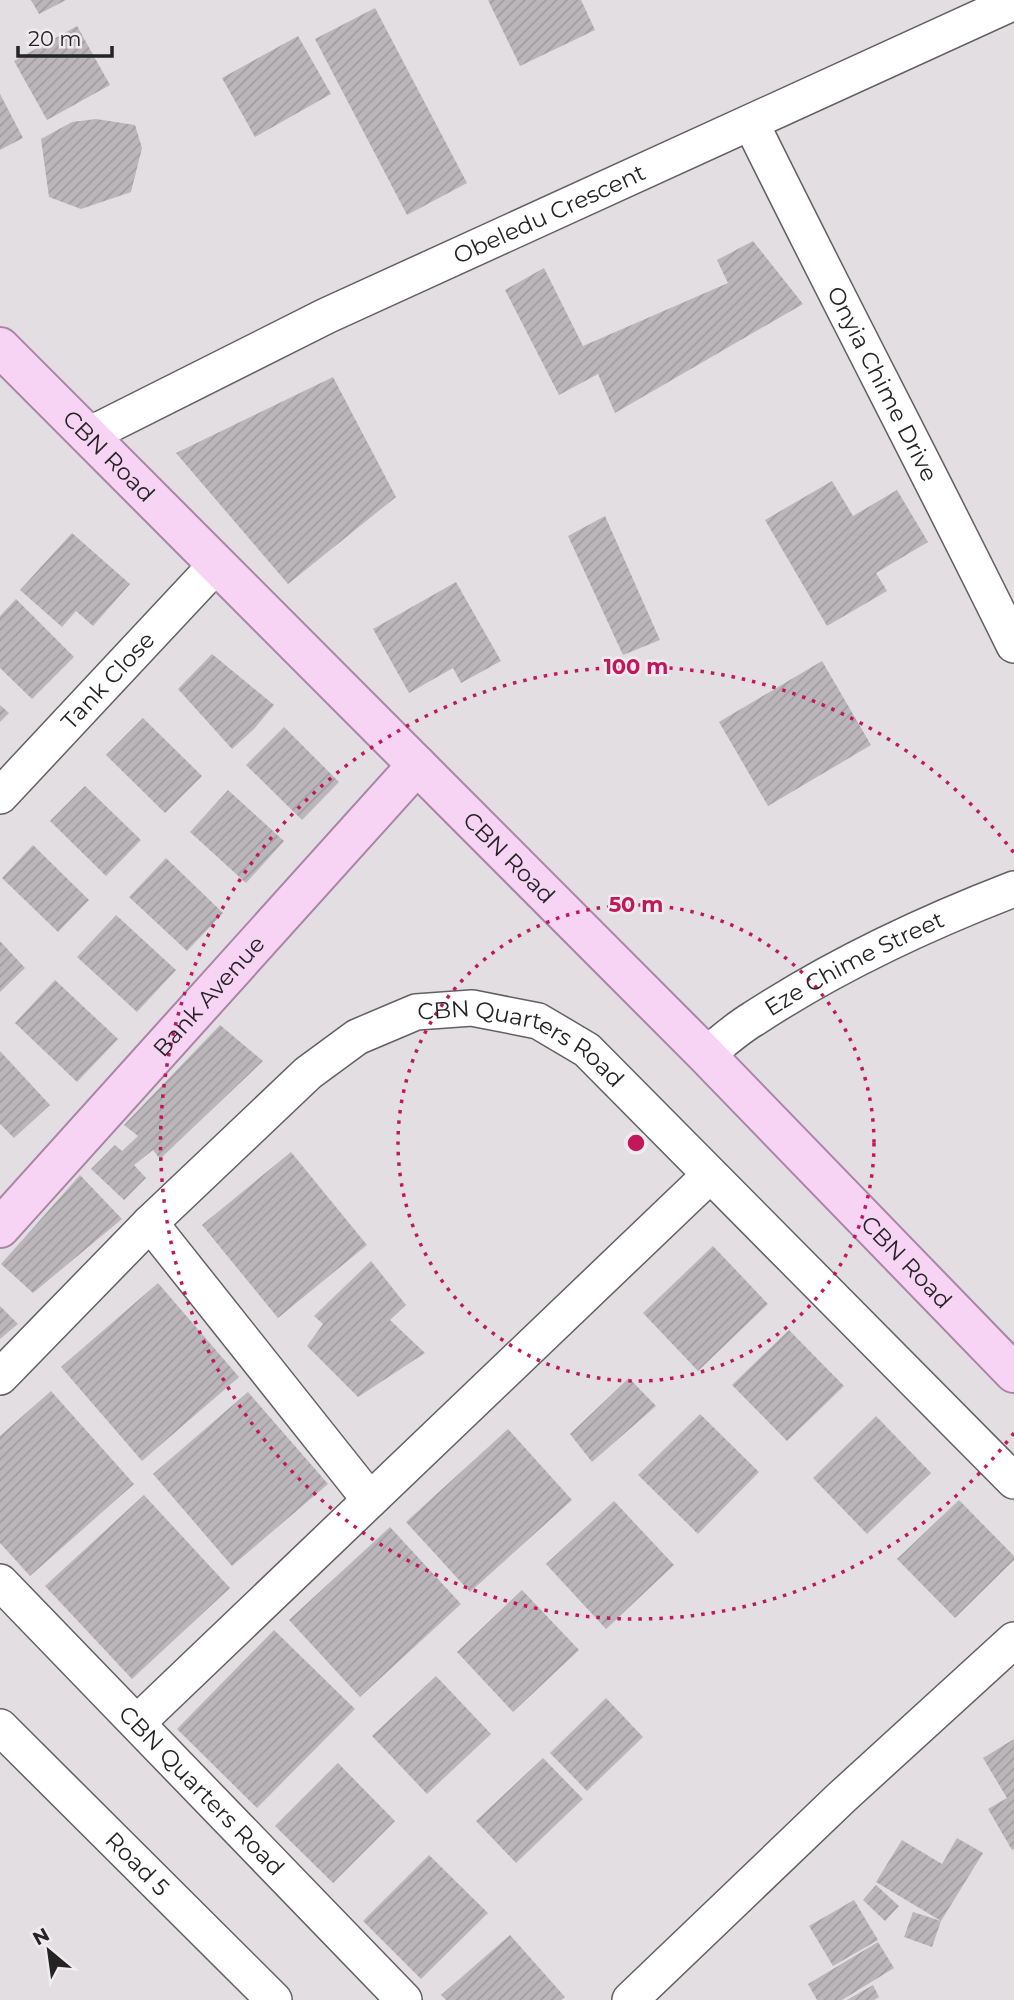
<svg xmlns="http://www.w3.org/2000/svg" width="1014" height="2000" font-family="Montserrat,sans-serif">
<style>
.building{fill:url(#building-hatch)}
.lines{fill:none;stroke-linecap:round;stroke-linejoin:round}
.minor-casing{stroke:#636062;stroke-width:38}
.major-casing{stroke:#aa84a7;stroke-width:42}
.minor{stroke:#fff;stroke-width:35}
.major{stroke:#f7d4f4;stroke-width:38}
.ring{fill:none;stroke:#c2185b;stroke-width:3.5;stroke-dasharray:3.5 7}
.labels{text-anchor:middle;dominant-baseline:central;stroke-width:5;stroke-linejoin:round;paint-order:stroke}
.street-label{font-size:23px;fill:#252425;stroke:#efebee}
.centre{fill:#c2185b;stroke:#efebee;stroke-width:3.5}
.ring-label{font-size:21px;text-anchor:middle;font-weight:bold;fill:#c2185b;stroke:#efebee;stroke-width:5;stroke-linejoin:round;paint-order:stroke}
</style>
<defs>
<pattern id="building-hatch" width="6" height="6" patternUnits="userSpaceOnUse" patternTransform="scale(1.75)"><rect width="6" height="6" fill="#bab6b9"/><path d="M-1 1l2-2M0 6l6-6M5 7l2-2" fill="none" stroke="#a09c9f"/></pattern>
</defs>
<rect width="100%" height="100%" fill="#e2dee1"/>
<g class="building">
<polygon points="31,0 66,0 39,14"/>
<polygon points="488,0 581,0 595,30 520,66"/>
<polygon points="375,8 467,183 407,215 315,39"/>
<polygon points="77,26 110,85 47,120 14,61"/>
<polygon points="298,36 331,94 255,137 222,78"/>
<polygon points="0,94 23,138 0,150"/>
<polygon points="96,119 135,125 142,148 131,192 81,209 49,197 41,139 72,122"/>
<polygon points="753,241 803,304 615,413 598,374 559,395 505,290 544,268 583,346 728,283 717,260"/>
<polygon points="333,377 396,497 288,584 176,453"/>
<polygon points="832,481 853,516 897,490 928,542 876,573 887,591 827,626 765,520"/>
<polygon points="605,516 660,640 623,655 568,536"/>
<polygon points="72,533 130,584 93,626 76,611 62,627 20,590"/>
<polygon points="456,582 501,661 461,683 453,668 409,693 373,629"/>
<polygon points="16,599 74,657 32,699 0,668 0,616"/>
<polygon points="212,654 274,705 254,729 232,749 178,689"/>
<polygon points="822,661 871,745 768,806 719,722"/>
<polygon points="0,705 9,713 0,722"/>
<polygon points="143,718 202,776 165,813 106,755"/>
<polygon points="284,727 339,782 302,820 246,765"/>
<polygon points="85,786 141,840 106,876 50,821"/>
<polygon points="228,790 284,841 246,883 190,832"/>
<polygon points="33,845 89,900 58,932 2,878"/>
<polygon points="166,858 223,913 187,951 129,897"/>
<polygon points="116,915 176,970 137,1012 77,957"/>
<polygon points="0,941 25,968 0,992"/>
<polygon points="55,980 118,1039 77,1082 15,1023"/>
<polygon points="220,1025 263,1061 160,1159 153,1150 134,1165 146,1178 124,1200 91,1169 115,1145 122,1151 138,1136 124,1125"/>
<polygon points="0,1051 50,1105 14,1138 0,1124"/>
<polygon points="291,1152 367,1245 278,1318 202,1225"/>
<polygon points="80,1175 122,1219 33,1293 1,1264"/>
<polygon points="713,1246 768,1304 698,1371 643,1313"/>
<polygon points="371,1261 406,1305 390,1320 425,1353 358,1397 307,1346 323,1324 314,1316"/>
<polygon points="158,1283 239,1377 142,1461 61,1367"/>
<polygon points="0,1306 18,1324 0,1339"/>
<polygon points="789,1330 844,1386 787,1441 732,1385"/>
<polygon points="629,1378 656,1406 592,1462 570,1434"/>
<polygon points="51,1391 134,1484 30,1576 0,1543 0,1436"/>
<polygon points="248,1392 328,1484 232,1566 153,1474"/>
<polygon points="700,1414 759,1472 698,1534 638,1475"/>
<polygon points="876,1416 931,1473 867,1534 813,1478"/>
<polygon points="508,1429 572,1500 470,1592 406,1522"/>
<polygon points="144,1495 230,1588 132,1679 45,1586"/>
<polygon points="959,1500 1014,1556 1014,1560 955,1618 897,1559"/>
<polygon points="614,1501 674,1565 606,1629 546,1564"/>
<polygon points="390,1527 461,1604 360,1697 289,1620"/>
<polygon points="522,1590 579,1650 513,1712 457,1652"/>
<polygon points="274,1630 355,1709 257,1808 177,1729"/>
<polygon points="436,1676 491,1734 427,1794 372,1736"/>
<polygon points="606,1698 643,1737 587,1791 550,1753"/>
<polygon points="1014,1739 1014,1849 1012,1850 988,1809 1007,1798 983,1758"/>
<polygon points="543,1758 583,1799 516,1863 476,1821"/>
<polygon points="338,1763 395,1821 333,1883 275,1826"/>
<polygon points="957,1838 983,1853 941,1921 932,1947 904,1937 913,1912 941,1921 876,1882 902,1840 942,1864"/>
<polygon points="429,1855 488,1913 421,1979 363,1921"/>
<polygon points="876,1885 899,1906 885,1921 863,1900"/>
<polygon points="854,1900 878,1940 833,1966 809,1926"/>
<polygon points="510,1935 565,1997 561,2000 446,2000 441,1995"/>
<polygon points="878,1942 894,1968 842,2000 817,2000 808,1984"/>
<polygon points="873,1985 879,1997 874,2000 847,2000"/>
</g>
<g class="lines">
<g class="minor-casing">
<g id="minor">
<path id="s1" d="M751,123C837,298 928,470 1014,645"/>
<path id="s2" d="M87,436L326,316L1014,2"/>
<path id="s3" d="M0,796L216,565"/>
<path id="s4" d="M706,1055C721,1043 736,1029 753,1019C834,966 923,924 1014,889"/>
<polyline points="150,1223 370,1500"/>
<path id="s5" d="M0,1377L150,1223L308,1073L357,1037L416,1012L472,1008L538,1021L587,1050L1014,1481"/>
<path id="s6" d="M0,1582L404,2000"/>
<polyline points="137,1723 710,1175"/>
<path id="s7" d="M0,1727L274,2000"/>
<polyline points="630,2000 842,1797 1014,1640"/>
</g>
</g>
<g class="major-casing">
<g id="major">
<path id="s8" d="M0,347L706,1055L1014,1373"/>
<path id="s9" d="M0,1228L417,765"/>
</g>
</g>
<use href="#minor" class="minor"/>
<use href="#major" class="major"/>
</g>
<g class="ring">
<circle cx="636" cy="1143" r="238"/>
<path d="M1014 1433A476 476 0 1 1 1014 853"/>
</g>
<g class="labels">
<g class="street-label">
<text stroke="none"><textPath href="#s2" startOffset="513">Obeledu Crescent</textPath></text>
<text stroke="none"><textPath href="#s1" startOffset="292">Onyia Chime Drive</textPath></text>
<text stroke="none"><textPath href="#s8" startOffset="154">CBN Road</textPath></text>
<text stroke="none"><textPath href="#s3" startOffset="158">Tank Close</textPath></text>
<text stroke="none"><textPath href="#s8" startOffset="721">CBN Road</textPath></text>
<text stroke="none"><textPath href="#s4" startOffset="175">Eze Chime Street</textPath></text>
<text stroke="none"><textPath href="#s9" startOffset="312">Bank Avenue</textPath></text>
<text stroke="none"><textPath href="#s5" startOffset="672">CBN Quarters Road</textPath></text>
<text stroke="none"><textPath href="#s8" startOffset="1288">CBN Road</textPath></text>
<text stroke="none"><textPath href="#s6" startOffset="290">CBN Quarters Road</textPath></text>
<text stroke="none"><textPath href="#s7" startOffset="194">Road 5</textPath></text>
</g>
</g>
<circle cx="636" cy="1143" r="10" class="centre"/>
<g class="ring-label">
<text x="636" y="674">100 m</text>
<text x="636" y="912">50 m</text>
</g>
<g transform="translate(49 1951) rotate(331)" stroke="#efebee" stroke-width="5" paint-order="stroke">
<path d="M0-5L12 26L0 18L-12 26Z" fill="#252425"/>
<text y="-10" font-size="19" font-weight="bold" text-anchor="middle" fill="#252425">N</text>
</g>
<path d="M18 46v10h94v-10" fill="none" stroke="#252425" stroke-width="3.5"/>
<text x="28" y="46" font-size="21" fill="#252425" stroke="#efebee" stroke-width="5" paint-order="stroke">20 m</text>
</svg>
